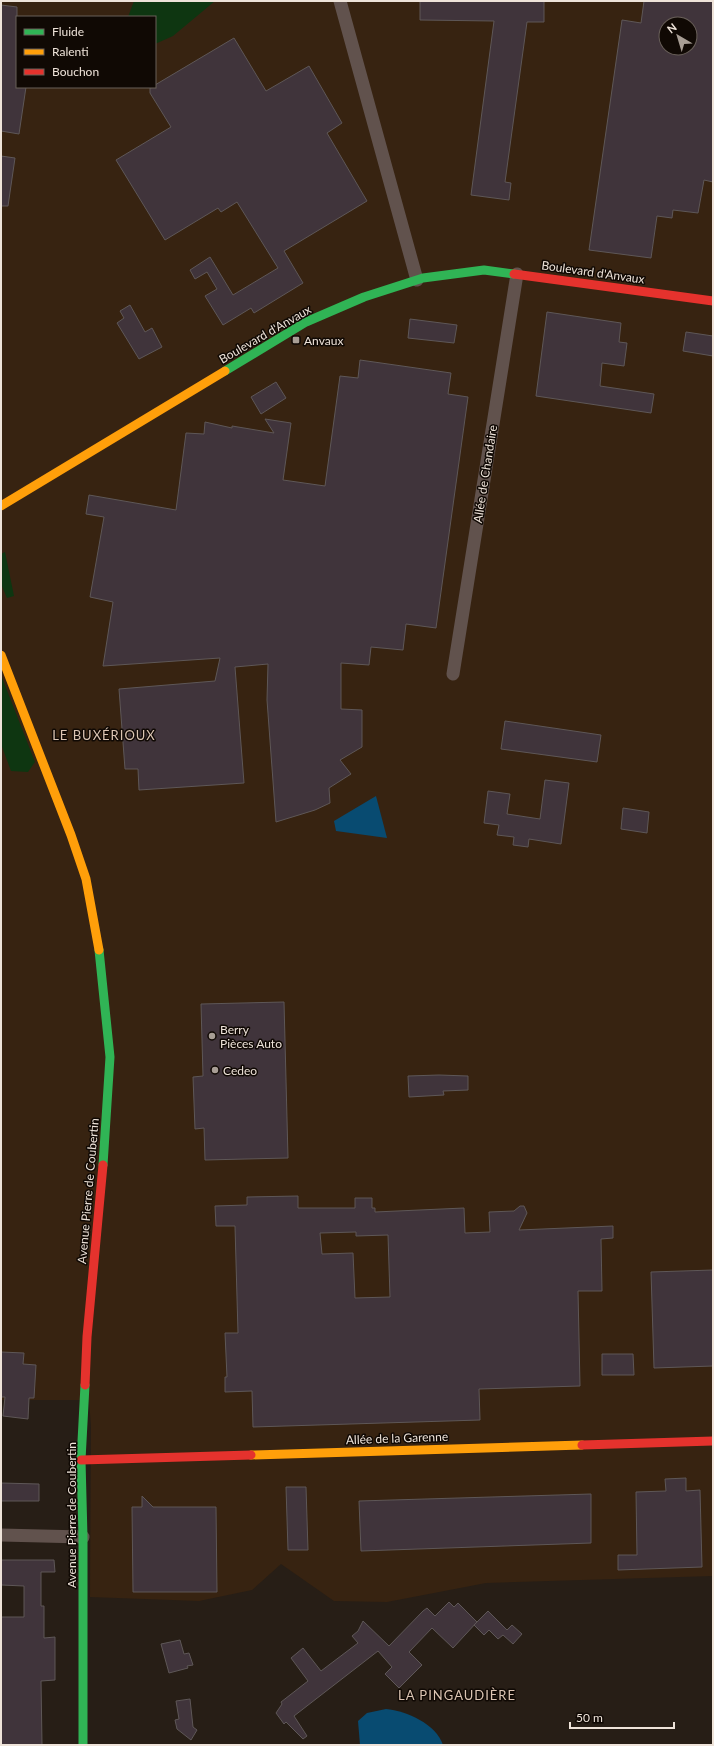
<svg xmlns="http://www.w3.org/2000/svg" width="714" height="1746" font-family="Lato,sans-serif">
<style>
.built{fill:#372311;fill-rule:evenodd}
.green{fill:#0e3611}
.water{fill:#084b71}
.building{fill:#40343b;stroke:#5e5757;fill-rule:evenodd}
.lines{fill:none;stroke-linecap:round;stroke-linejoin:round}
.street{stroke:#61524d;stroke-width:13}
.fast{stroke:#30b455;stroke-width:9}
.slow{stroke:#ff9f0a;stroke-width:9}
.jam{stroke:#e5322d;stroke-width:9}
.poi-dot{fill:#a89e95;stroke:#100904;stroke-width:1.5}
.labels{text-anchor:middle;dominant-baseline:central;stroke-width:3;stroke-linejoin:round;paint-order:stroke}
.street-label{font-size:12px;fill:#eee3d9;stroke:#100904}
.poi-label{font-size:12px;fill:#eee3d9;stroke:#100904;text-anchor:start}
.neighbourhood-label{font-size:13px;letter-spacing:1px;fill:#dcc5b3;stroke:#100904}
</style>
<rect width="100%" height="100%" fill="#271e16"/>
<path class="built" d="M1,1H713V1576L486,1583L387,1602L334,1601L281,1564L252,1590L199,1601L90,1597L91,1426L89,1400H1ZM17,17H155V87H17ZM666,24H690V48H666Z"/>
<g class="green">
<polygon points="134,1 215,1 173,36 155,44 155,17 128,17"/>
<polygon points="5,552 14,596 7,598 1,584 1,554"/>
<polygon points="1,675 35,762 28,772 11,771 1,744"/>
</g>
<g class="water">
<polygon points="376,796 387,838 336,831 334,821"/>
<path d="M386,1709C407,1711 436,1724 443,1745H360L358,1721L367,1713Z"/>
</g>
<g class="building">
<polygon points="420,1 544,1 544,22 527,22 505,182 511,183 509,200 471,195 494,21 420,20"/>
<path d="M644,1H713V182L704,180L698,213L673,210L672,218L657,216L651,258L589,250L622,20L641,23ZM666,24H690V48H666Z"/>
<polygon points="1,5 17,7 17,87 26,87 19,134 1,131"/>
<polygon points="234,38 266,91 309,66 342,123 327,133 367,201 284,251 303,283 254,313 251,308 223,325 205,296 217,289 207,272 195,279 190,270 210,257 233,295 278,268 237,202 221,212 218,208 165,240 116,160 171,127 150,93 150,88 155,87 155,85"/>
<polygon points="1,156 15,158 8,206 1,206"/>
<polygon points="130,305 145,332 152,328 162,347 139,359 117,323 124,318 120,311"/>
<polygon points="547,312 621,323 619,342 627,343 624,366 602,363 600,386 654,394 651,413 536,396"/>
<polygon points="410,319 457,325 454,343 408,338"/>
<polygon points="686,332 713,336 713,356 683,351"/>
<polygon points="360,360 451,373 448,394 468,397 436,628 406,624 403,650 371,647 369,665 341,663 341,709 362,710 362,747 340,760 351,774 329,788 330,803 315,810 276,822 267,700 268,664 235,667 244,783 139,790 138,769 125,769 119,689 215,681 220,658 103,666 113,602 90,597 104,517 86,514 89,495 176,510 186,433 204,434 205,422 232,428 232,426 274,433 265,419 291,423 283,480 325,486 340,376 358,378"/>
<polygon points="276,382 286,398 261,414 251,397"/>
<polygon points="505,721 601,735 597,762 501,749"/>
<polygon points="545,780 569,783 561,844 529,839 528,847 513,845 514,837 497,835 499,825 484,823 488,791 510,794 507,814 540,819"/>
<polygon points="623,808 649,812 647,833 621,829"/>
<polygon points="284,1002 288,1158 205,1160 204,1128 195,1129 193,1077 203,1076 201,1004"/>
<polygon points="439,1075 468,1076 468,1090 443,1091 444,1095 409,1097 408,1076"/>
<path d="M298,1196V1208H355V1198H372V1208H375V1212L464,1208L465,1233L490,1232L489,1212L514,1211L520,1206H524L527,1213L519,1230L613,1226V1238L601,1239L602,1291H578L580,1386L479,1389L480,1420L253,1427L252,1391L225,1392V1377H227L225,1333H238L235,1226H216L215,1206L247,1205V1197ZM356,1232V1236L388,1235L390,1297L355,1298L353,1253L322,1254L320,1233Z"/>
<polygon points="713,1270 713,1366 654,1368 651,1272"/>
<polygon points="1,1352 24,1353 23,1364 36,1365 34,1398 29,1398 28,1419 3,1416 5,1397 1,1397"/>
<polygon points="602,1354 633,1354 634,1375 602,1375"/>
<polygon points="686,1478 686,1491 700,1490 702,1567 618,1570 618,1555 637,1555 636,1492 666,1491 665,1479"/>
<polygon points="1,1483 39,1484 39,1501 1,1501"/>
<polygon points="286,1487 306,1487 308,1550 288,1550"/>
<polygon points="591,1494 591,1543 361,1551 359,1501"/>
<polygon points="142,1496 153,1507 216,1507 217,1592 133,1592 132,1507 142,1507"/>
<polygon points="1,1560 54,1560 55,1572 41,1572 41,1606 44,1606 44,1638 55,1637 55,1680 41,1681 42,1745 1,1745 1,1617 24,1617 24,1586 1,1585"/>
<polygon points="449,1602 454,1607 458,1603 477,1622 453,1648 432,1628 409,1652 422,1665 399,1688 385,1674 392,1667 378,1651 294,1716 307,1736 303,1739 286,1722 284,1724 276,1713 282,1704 281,1702 308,1681 291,1658 303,1648 321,1671 358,1643 352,1636 358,1631 363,1621 389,1646 423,1611 427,1608 435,1616"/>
<polygon points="488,1611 507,1630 512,1625 522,1634 513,1644 503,1635 498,1639 489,1630 484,1635 474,1625"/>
<polygon points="180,1640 184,1654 189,1653 193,1665 187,1666 188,1668 169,1673 161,1644"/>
<polygon points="190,1699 193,1727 197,1730 191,1740 177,1729 175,1720 179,1719 176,1701"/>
</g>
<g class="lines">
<g class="street">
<polyline points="340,1 417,280"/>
<polyline points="453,674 517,274"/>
<polyline points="1,1535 83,1537"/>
</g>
<g class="fast">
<polyline points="225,371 306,322 364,297 423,278 484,270 514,274"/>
<polyline points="99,950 110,1057 103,1165"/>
<polyline points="83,1745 83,1537 81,1460 85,1385"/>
</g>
<g class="slow">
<polyline points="1,506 225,371"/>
<polyline points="1,655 71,835 86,879 99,950"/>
<polyline points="251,1455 582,1445"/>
</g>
<g class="jam">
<polyline points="514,274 713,301"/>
<polyline points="85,1385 87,1337 103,1165"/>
<polyline points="582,1445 713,1441"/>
<polyline points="81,1460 251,1455"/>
</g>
</g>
<g class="poi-dot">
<rect x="292" y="336" width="8" height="8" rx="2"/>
<circle cx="212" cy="1036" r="4"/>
<circle cx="215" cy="1070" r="4"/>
</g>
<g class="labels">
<g class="street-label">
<text transform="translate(593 272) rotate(8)">Boulevard d'Anvaux</text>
<text transform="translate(265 334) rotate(-30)">Boulevard d'Anvaux</text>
<text transform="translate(485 474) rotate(-81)">Allée de Chandaire</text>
<text transform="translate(88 1191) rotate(-85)">Avenue Pierre de Coubertin</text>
<text transform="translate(397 1438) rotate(-2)">Allée de la Garenne</text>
<text transform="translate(71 1515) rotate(-90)">Avenue Pierre de Coubertin</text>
</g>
<g class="poi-label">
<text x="304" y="340">Anvaux</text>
<text x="220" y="1029">Berry<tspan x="220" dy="14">Pièces Auto</tspan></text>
<text x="223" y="1070">Cedeo</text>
</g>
<g class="neighbourhood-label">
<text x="104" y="735">LE BUXÉRIOUX</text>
<text x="457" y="1695">LA PINGAUDIÈRE</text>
</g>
</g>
<rect width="714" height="1746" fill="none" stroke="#eee3d9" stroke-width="4"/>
<rect x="16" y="16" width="140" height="72" fill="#100904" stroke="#696059"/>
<rect x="24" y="29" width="20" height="6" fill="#30b455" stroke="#696059"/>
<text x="52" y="36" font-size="12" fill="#eee3d9">Fluide</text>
<rect x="24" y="49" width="20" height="6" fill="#ff9f0a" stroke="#696059"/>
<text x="52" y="56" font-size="12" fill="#eee3d9">Ralenti</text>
<rect x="24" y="69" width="20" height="6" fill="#e5322d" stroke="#696059"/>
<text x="52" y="76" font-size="12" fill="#eee3d9">Bouchon</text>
<g transform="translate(678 36) rotate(322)"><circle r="19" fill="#100904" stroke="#696059"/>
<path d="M0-3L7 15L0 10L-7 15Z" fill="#a89e95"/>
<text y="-6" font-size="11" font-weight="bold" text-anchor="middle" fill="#eee3d9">N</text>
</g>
<path d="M570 1722v6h104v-6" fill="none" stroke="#eee3d9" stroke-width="2"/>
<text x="576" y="1722" font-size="12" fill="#eee3d9" stroke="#100904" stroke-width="3" paint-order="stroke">50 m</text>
</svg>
